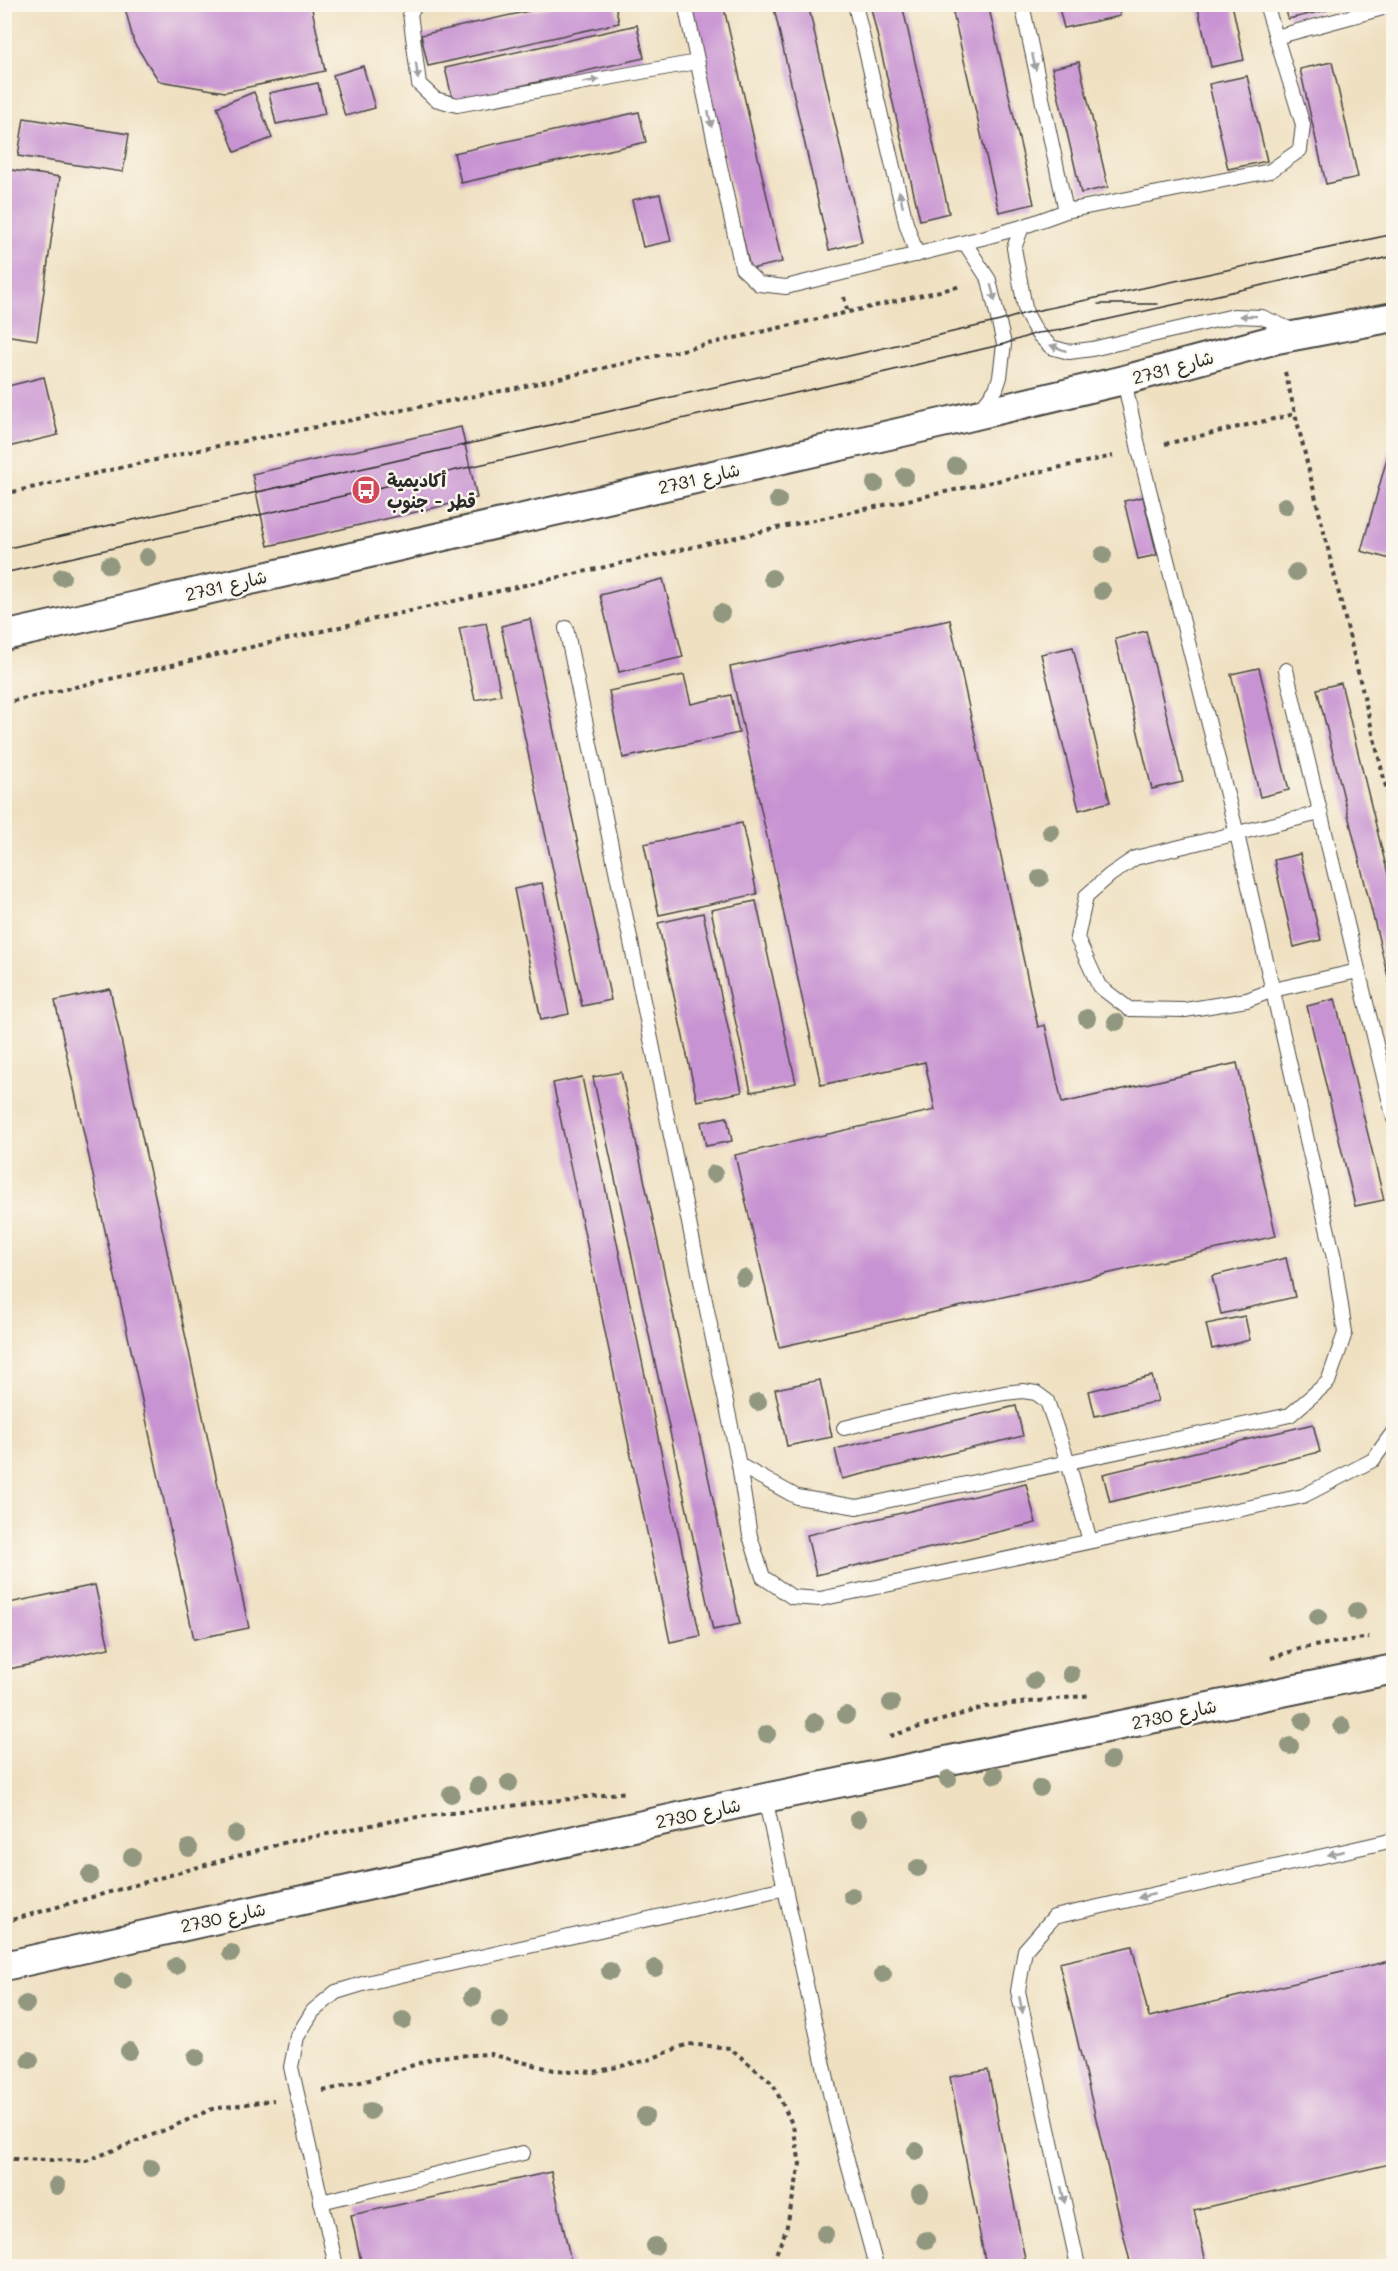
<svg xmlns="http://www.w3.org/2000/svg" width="1398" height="2271" font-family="Mali,'Playpen Sans Arabic',sans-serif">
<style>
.building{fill:#c893d2}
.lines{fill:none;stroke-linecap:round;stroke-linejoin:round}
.lane-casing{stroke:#484642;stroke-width:16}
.street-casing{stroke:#484642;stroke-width:32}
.path{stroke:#484642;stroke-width:4;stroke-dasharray:4.5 4.5;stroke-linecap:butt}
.lane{stroke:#fff;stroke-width:14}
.street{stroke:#fff;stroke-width:28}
.tram{stroke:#2b2b2b;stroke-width:1.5}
.tree{fill:#929880}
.oneway{fill:#a0a0a0}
.labels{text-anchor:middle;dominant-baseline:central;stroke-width:5;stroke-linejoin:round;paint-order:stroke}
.street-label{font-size:18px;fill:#2b2b2b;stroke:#fbf7ec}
.poi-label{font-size:18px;font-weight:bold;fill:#2b2b2b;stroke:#fbf7ec;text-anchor:start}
</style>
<rect width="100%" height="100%" fill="#fbf7ec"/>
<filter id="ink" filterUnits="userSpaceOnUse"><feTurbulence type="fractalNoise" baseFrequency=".0167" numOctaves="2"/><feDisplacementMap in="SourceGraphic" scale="12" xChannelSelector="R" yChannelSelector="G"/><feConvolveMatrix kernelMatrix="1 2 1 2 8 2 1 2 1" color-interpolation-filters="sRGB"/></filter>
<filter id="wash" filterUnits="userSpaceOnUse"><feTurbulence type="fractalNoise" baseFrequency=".008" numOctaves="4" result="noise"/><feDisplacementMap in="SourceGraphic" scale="24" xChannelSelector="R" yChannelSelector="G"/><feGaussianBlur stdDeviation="1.35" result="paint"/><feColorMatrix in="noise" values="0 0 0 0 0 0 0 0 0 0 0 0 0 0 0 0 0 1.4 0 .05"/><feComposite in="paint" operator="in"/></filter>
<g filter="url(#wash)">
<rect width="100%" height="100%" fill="#efe0c1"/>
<g id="blocks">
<g class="building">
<polygon points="124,4 311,4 325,71 225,92 159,81 134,43"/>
<polygon points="560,4 615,4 619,23 428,66 421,35"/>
<polygon points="690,4 723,4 782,262 750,269"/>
<polygon points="773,4 808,4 862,242 829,250"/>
<polygon points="870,4 902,4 949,213 920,220"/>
<polygon points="951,4 988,4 1034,204 999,212"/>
<polygon points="1058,4 1118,4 1120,16 1064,28"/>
<polygon points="1197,4 1232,4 1244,60 1211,67"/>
<polygon points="1285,4 1326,4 1327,10 1288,19"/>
<polygon points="637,25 644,58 453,101 445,68"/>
<polygon points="1079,62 1108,187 1081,193 1052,68"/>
<polygon points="1332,62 1358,177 1326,184 1300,69"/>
<polygon points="363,66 375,108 345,116 333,75"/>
<polygon points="1247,76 1267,161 1228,169 1209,84"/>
<polygon points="318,83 325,114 276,124 269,93"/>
<polygon points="254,92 272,138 235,152 217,107"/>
<polygon points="639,112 646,142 461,183 454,153"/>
<polygon points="4,116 13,117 8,153 4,153"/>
<polygon points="24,118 129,134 123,172 18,156"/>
<polygon points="4,169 60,177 37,340 4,335"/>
<polygon points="660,194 671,241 643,247 632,200"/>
<polygon points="44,377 58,435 4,448 4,387"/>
<polygon points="461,427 477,498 268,546 252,474"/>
<polygon points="1393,437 1394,437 1394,560 1361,551"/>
<polygon points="1143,497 1157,555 1138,559 1124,501"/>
<polygon points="663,579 683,657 619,672 600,595"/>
<polygon points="530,619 611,1000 582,1006 501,626"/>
<polygon points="950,620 1038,1027 1045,1025 1062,1103 1237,1063 1276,1236 779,1347 735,1155 935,1110 925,1062 821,1085 730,667"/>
<polygon points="486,623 501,695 475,700 459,628"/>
<polygon points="1146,631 1183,782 1152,789 1115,639"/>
<polygon points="1073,647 1110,802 1079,810 1041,654"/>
<polygon points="1259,668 1289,790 1260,797 1231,674"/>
<polygon points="684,675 691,704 731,695 739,733 623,758 609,691"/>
<polygon points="1341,683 1394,899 1394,1001 1317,689"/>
<polygon points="742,823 757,894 659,915 644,844"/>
<polygon points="1300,854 1321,940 1294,947 1274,860"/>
<polygon points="542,883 569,1014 541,1020 514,889"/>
<polygon points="756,901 796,1083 751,1092 711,910"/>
<polygon points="703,913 742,1092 697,1101 658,923"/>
<polygon points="110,989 249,1628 194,1639 55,1001"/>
<polygon points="1335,999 1384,1200 1355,1206 1307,1006"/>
<polygon points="621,1072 740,1624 713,1630 593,1077"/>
<polygon points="582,1077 700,1636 670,1642 553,1083"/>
<polygon points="727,1117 732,1141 706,1146 701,1122"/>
<polygon points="1286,1258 1295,1297 1221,1314 1212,1276"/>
<polygon points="1245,1316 1250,1340 1212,1349 1206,1324"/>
<polygon points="1152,1376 1158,1401 1095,1416 1089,1391"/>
<polygon points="820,1380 832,1437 787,1446 775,1389"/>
<polygon points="1016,1406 1023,1436 842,1479 835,1449"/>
<polygon points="1313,1424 1320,1452 1110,1502 1103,1474"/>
<polygon points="1026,1484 1036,1523 816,1575 807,1535"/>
<polygon points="95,1585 109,1648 4,1670 4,1604"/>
<polygon points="1132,1946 1149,2017 1394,1960 1394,2163 1194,2210 1207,2266 1131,2266 1059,1963"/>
<polygon points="988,2070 1025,2259 986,2266 950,2077"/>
<polygon points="551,2172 572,2266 362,2266 351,2215"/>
</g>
</g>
</g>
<g filter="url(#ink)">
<use href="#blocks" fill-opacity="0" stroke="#484642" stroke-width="1.5"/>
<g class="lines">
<g class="lane-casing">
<g id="lane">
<polyline points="417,4 410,13 419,84 435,99 457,105 697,62"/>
<polyline points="685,4 742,268 759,284 786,287 982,238 1022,227 1066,211 1270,171 1300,150 1303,125 1266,4"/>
<polyline points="855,4 906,223 917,255"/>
<polyline points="1022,4 1066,211"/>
<polyline points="1276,37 1394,5"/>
<polyline points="1022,227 1014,248 1026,313 1037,333 1051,347 1069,352 1092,349 1234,316 1262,317 1294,331"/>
<polyline points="965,243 989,280 1004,344 1000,377 996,389 979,411"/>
<polyline points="566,628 739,1465 797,1497 857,1507 1290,1415 1328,1382 1345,1333 1334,1258 1237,834 1139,450 1124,380"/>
<polyline points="1286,670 1394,1119"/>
<polyline points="1320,813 1135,858 1110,875 1086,896 1077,938 1099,986 1129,1009 1185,1010 1247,1000 1273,990 1358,971"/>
<polyline points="844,1428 905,1413 1004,1393 1023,1391 1036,1393 1047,1401 1068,1462 1090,1541"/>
<polyline points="739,1465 750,1536 763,1577 792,1597 820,1599 1303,1496 1373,1460 1394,1431"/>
<polyline points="765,1798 836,2120 876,2266"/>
<polyline points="321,2202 523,2153"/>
<polyline points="336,2266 291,2067 297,2037 313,2011 336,1992 366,1983 785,1888"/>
<polyline points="1078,2266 1018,1991 1025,1950 1054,1917 1394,1840"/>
</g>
</g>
<g class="street-casing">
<g id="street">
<polyline points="4,636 955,420 1124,380 1277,339 1394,317"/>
<polyline points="4,1966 765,1798 1394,1669"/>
</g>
</g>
<g class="path">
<polyline points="844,297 848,314"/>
<polyline points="1285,372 1394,820"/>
<polyline points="1165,444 1295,414"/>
<polyline points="4,494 213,447 516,388 962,286"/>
<polyline points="4,703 777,528 1113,456"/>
<polyline points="1271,1658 1302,1648 1369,1637"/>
<polyline points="890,1736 985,1707 1091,1695"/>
<polyline points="4,1922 287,1842 402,1819 628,1792"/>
<polyline points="323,2091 373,2079 437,2057 490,2054 554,2070 595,2072 648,2060 688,2044 730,2048 773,2084 793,2126 800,2164 786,2230 771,2266"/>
<polyline points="4,2157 13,2159 86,2161 165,2130 212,2109 274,2100"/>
</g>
<use href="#lane" class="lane"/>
<use href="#street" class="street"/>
<g class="tram">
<polyline points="1098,304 1158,304"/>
<polyline points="4,549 360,469 1000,321 1026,313 1394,234"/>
<polyline points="4,573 826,386 1004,344 1037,333 1055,331 1394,256"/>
</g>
</g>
<g class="tree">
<circle cx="956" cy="466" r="9"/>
<circle cx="905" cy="476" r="9"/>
<circle cx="875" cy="484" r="9"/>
<circle cx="778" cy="500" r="9"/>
<circle cx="1285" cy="506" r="9"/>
<circle cx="1103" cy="555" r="9"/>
<circle cx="147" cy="557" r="9"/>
<circle cx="109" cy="565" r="9"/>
<circle cx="1296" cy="572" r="9"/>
<circle cx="62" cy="577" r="9"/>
<circle cx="772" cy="578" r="9"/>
<circle cx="1102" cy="591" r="9"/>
<circle cx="721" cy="613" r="9"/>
<circle cx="1051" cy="832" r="9"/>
<circle cx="1040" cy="878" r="9"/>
<circle cx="1087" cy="1018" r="9"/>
<circle cx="1116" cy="1022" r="9"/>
<circle cx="714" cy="1174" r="9"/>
<circle cx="744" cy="1278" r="9"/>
<circle cx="758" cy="1402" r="9"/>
<circle cx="1357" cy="1611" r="9"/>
<circle cx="1318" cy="1617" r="9"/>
<circle cx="1071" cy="1674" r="9"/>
<circle cx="1034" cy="1681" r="9"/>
<circle cx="891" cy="1703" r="9"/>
<circle cx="846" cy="1715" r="9"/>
<circle cx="1303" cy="1721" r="9"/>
<circle cx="815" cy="1722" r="9"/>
<circle cx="1342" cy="1726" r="9"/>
<circle cx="767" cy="1734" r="9"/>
<circle cx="1290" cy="1746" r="9"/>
<circle cx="1111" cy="1760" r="9"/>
<circle cx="995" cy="1775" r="9"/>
<circle cx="948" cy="1779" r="9"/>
<circle cx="509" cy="1783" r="9"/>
<circle cx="478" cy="1786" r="9"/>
<circle cx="1040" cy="1788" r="9"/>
<circle cx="451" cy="1794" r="9"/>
<circle cx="858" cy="1819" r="9"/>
<circle cx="235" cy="1834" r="9"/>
<circle cx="189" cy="1848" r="9"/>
<circle cx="132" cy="1857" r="9"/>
<circle cx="918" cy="1868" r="9"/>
<circle cx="90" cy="1875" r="9"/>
<circle cx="852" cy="1896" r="9"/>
<circle cx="231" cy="1953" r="9"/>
<circle cx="176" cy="1966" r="9"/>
<circle cx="655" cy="1968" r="9"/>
<circle cx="610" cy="1971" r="9"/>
<circle cx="883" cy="1974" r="9"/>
<circle cx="123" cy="1981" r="9"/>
<circle cx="473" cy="1997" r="9"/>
<circle cx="26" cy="2004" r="9"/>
<circle cx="403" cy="2020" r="9"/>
<circle cx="500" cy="2020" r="9"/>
<circle cx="129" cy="2051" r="9"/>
<circle cx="196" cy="2057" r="9"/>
<circle cx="30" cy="2060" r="9"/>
<circle cx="370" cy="2111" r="9"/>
<circle cx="645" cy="2116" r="9"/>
<circle cx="916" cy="2151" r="9"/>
<circle cx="151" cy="2168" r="9"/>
<circle cx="57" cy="2186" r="9"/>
<circle cx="920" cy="2193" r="9"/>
<circle cx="825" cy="2234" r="9"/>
<circle cx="926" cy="2240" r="9"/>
<circle cx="655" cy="2246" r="9"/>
</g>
<defs><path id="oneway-solid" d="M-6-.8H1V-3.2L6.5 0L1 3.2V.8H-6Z" transform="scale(1.5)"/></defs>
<g class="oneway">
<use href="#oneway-solid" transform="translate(1034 62) rotate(78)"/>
<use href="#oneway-solid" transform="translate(417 71) rotate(83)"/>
<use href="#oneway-solid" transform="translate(591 81) rotate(-10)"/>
<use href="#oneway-solid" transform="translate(710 119) rotate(78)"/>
<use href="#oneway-solid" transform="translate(901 199) rotate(-103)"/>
<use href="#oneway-solid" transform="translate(993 293) rotate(75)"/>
<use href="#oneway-solid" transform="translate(1248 316) rotate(-179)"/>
<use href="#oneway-solid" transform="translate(1058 348) rotate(-160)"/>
<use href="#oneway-solid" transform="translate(1336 1853) rotate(167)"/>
<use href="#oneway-solid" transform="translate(1146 1896) rotate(167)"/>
<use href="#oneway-solid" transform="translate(1021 2005) rotate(78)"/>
<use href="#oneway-solid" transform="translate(1063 2195) rotate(78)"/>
</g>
</g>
<defs>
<g id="bus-disc" transform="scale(1.5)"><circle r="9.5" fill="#d1495b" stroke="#fbf7ec"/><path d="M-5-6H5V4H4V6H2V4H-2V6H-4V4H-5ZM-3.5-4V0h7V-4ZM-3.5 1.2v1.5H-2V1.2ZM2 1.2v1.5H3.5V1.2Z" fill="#fff"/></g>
</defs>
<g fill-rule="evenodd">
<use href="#bus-disc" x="366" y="490"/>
</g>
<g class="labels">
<g class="street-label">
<text transform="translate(1173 367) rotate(-15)">شارع 2731</text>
<text transform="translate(699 478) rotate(-13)">شارع 2731</text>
<text transform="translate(226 585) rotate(-13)">شارع 2731</text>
<text transform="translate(1174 1714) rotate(-12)">شارع 2730</text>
<text transform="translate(698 1813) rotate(-12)">شارع 2730</text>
<text transform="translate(223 1917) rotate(-12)">شارع 2730</text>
</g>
<g class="poi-label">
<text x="387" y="480">أكاديمية<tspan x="387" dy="21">قطر - جنوب</tspan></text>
</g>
</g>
<rect width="1398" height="2271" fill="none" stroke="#fbf7ec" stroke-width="24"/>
</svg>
